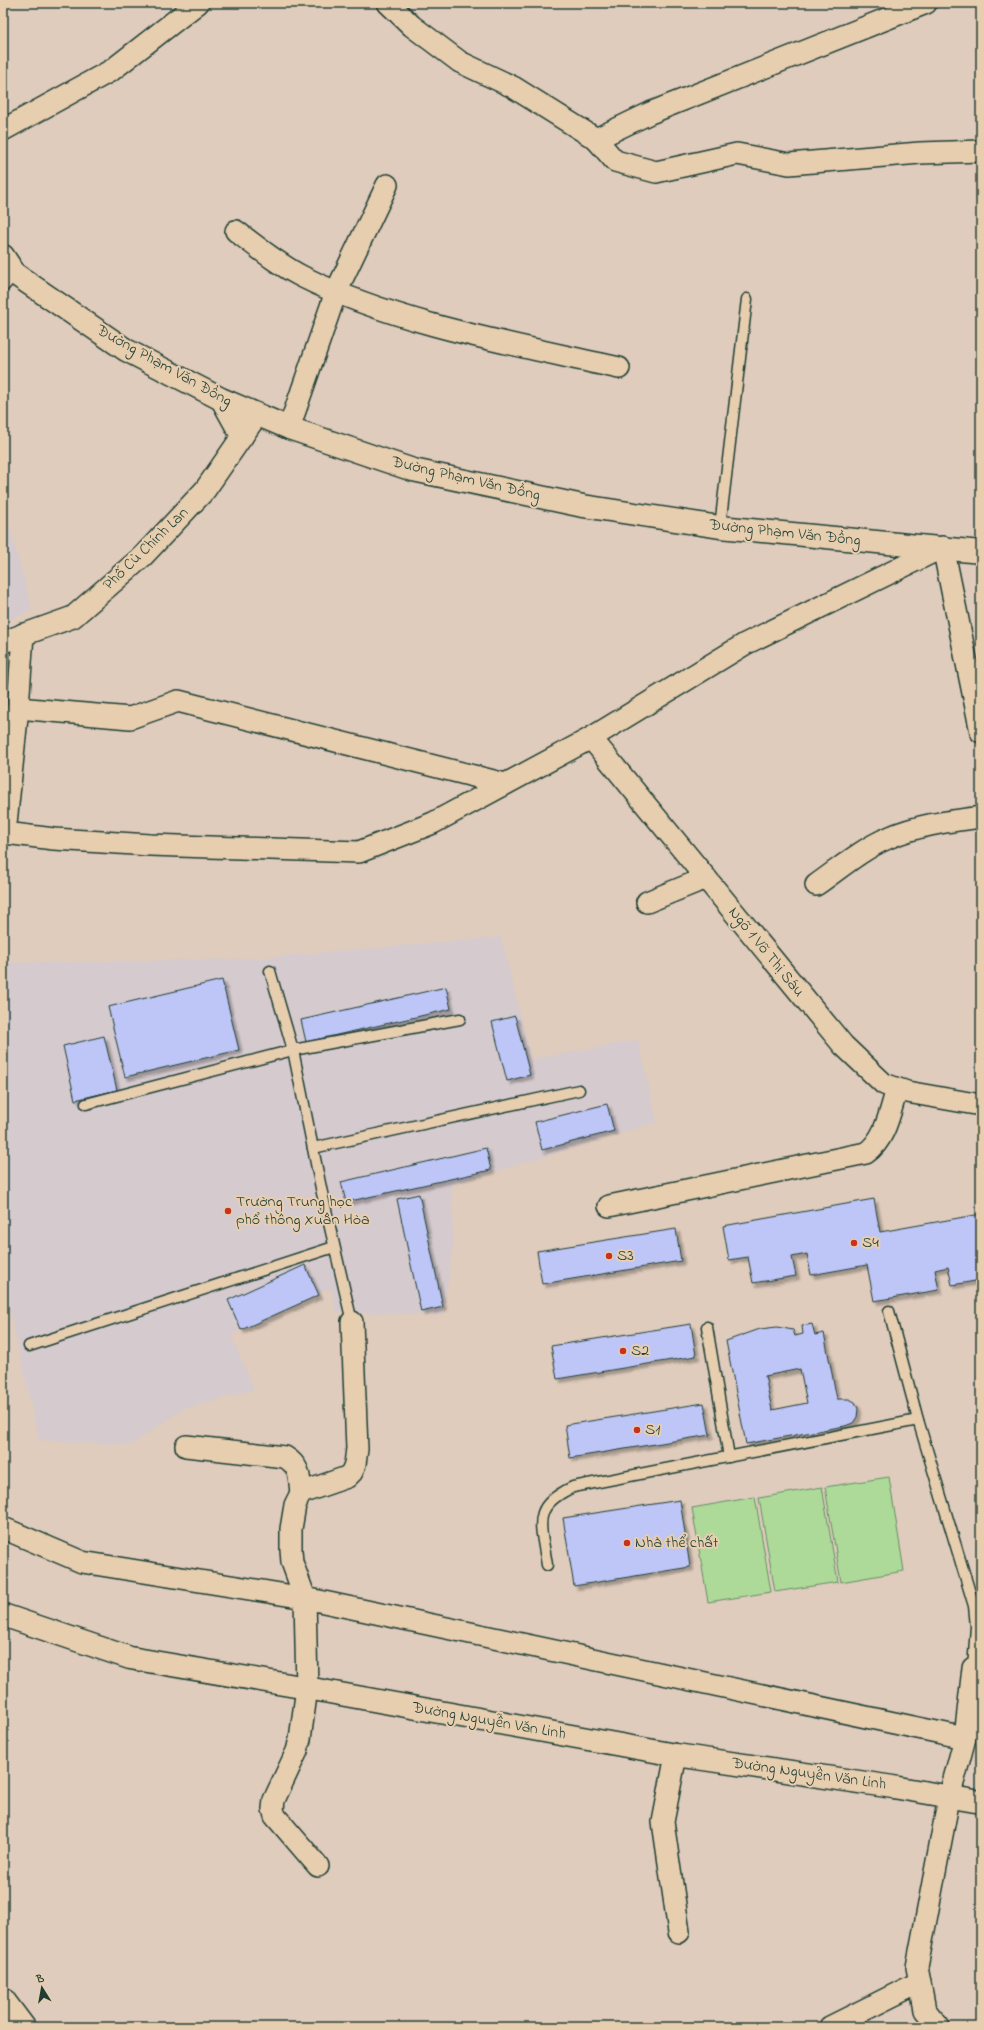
<svg xmlns="http://www.w3.org/2000/svg" width="984" height="2030" font-family="'Indie Flower',sans-serif">
<style>
.built{fill:#d5cace}
.green{fill:#adda98;stroke:#668c66}
.building{fill:#bec5f7;stroke:#1f3d34;fill-rule:evenodd;filter:url(#shadow)}
.lines{fill:none;stroke-linecap:round;stroke-linejoin:round}
.service-casing{stroke:#1f3d34;stroke-width:13}
.minor-casing{stroke:#1f3d34;stroke-width:24}
.tertiary-casing{stroke:#1f3d34;stroke-width:25}
.service{stroke:#e7ceaf;stroke-width:10}
.minor{stroke:#e7ceaf;stroke-width:21}
.tertiary{stroke:#e7ceaf;stroke-width:22}
.poi-dot{fill:#c8321e;stroke:#e7ceaf;stroke-width:1.5}
.labels{text-anchor:middle;dominant-baseline:central;stroke-width:4;stroke-linejoin:round;paint-order:stroke}
.street-label{font-size:16px;fill:#1f3d34;stroke:#e7ceaf}
.poi-label{font-size:16px;fill:#1f3d34;stroke:#e7ceaf;text-anchor:start}
</style>
<defs>
<filter id="shadow"><feDropShadow dx="3.5" dy="3.5" stdDeviation="1" flood-color="#0004"/></filter>
</defs>
<rect width="100%" height="100%" fill="#dfccbd"/>
<filter id="ink" filterUnits="userSpaceOnUse"><feTurbulence type="fractalNoise" baseFrequency=".025" numOctaves="2"/><feDisplacementMap in="SourceGraphic" scale="8" xChannelSelector="R" yChannelSelector="G"/><feConvolveMatrix kernelMatrix="1 2 1 2 8 2 1 2 1" color-interpolation-filters="sRGB"/></filter>
<g filter="url(#ink)">
<g class="built">
<polygon points="3,503 32,609 3,622"/>
<polygon points="501,937 531,1059 638,1040 657,1122 451,1185 454,1238 443,1315 336,1312 331,1288 231,1335 254,1389 183,1409 131,1445 39,1440 3,1279 3,963 246,959"/>
</g>
<g class="green">
<polygon points="889,1477 904,1571 841,1582 825,1487"/>
<polygon points="822,1487 838,1582 775,1592 759,1498"/>
<polygon points="755,1497 771,1592 708,1602 692,1508"/>
</g>
<g class="building">
<polygon points="222,980 239,1050 125,1077 108,1007"/>
<polygon points="446,987 451,1009 306,1042 301,1020"/>
<polygon points="515,1016 530,1075 507,1081 492,1022"/>
<polygon points="104,1036 117,1090 75,1100 63,1046"/>
<polygon points="607,1104 614,1131 542,1150 535,1122"/>
<polygon points="486,1148 491,1170 346,1202 341,1182"/>
<polygon points="419,1194 443,1307 421,1312 397,1199"/>
<polygon points="874,1199 880,1232 981,1214 981,1280 952,1285 948,1267 935,1270 939,1290 874,1301 867,1265 811,1275 807,1254 792,1257 796,1276 753,1283 748,1257 729,1260 723,1226"/>
<polygon points="676,1229 681,1261 542,1284 537,1251"/>
<polygon points="305,1265 319,1295 241,1330 228,1300"/>
<polygon points="691,1324 696,1356 557,1379 551,1346"/>
<path d="M812,1324L815,1335L824,1333L837,1399H849L855,1402L858,1409L857,1417L853,1423L845,1426L746,1444L726,1341L760,1329L777,1327L793,1330L795,1336L803,1334L802,1326ZM800,1369L807,1403L772,1410L765,1376Z"/>
<polygon points="704,1403 710,1435 570,1458 565,1425"/>
<polygon points="680,1500 690,1567 574,1586 563,1518"/>
</g>
<g class="lines">
<g class="service-casing">
<g id="service">
<polyline points="3,287 15,274"/>
<polyline points="720,527 747,299"/>
<polyline points="270,971 293,1050 322,1193 352,1322"/>
<polyline points="86,1104 293,1050 460,1019"/>
<polyline points="313,1148 579,1090"/>
<polyline points="889,1311 918,1420 974,1606 976,1626 973,1668"/>
<polyline points="707,1327 729,1457"/>
<polyline points="29,1346 334,1247"/>
<path d="M547,1565C541,1524 530,1507 573,1487L918,1420"/>
</g>
</g>
<g class="minor-casing">
<g id="minor">
<polyline points="388,3 412,26 460,62 513,87 596,139 650,113 926,3"/>
<polyline points="3,130 112,70 198,3"/>
<polyline points="596,139 615,161 656,172 737,154 789,164 920,153 981,151"/>
<path d="M236,231C257,247 279,265 303,277C397,324 517,345 619,368"/>
<polyline points="221,399 242,437"/>
<polyline points="289,428 336,292 387,185"/>
<polyline points="23,634 18,708 5,833 54,839 150,845 359,852 433,823 591,738 745,644 943,547 981,732"/>
<polyline points="3,642 73,617 143,556 205,490 257,415"/>
<polyline points="18,708 130,718 178,701 505,784"/>
<polyline points="591,738 843,1045 884,1084 907,1092 981,1105"/>
<path d="M816,885C839,869 862,849 888,838C917,825 950,821 981,817"/>
<polyline points="647,902 706,878"/>
<path d="M609,1206L866,1153C886,1139 890,1111 897,1089"/>
<path d="M186,1446L285,1457C301,1467 299,1477 301,1493"/>
<polyline points="3,1528 82,1562 305,1598 965,1738"/>
<polyline points="676,1755 663,1822 679,1932"/>
<polyline points="318,1866 275,1816 273,1809 274,1800 297,1751 300,1739 307,1688 305,1598 292,1562 291,1550 291,1529 295,1505 301,1493 347,1477 352,1472 355,1464 357,1449 352,1322"/>
<polyline points="830,2027 920,1982"/>
<polyline points="939,2027 925,2010 917,1967 949,1798 965,1738 973,1668"/>
</g>
</g>
<g class="tertiary-casing">
<g id="tertiary">
<polyline points="3,256 15,274 126,350 221,399 289,428 413,470 583,506 720,527 981,552"/>
<polyline points="3,1615 130,1658 307,1688 676,1755 893,1787 981,1802"/>
<polyline points="3,1999 24,2027"/>
</g>
</g>
<use href="#service" class="service"/>
<use href="#minor" class="minor"/>
<use href="#tertiary" class="tertiary"/>
</g>
</g>
<g class="poi-dot">
<circle cx="228" cy="1211" r="4"/>
<circle cx="854" cy="1243" r="4"/>
<circle cx="609" cy="1256" r="4"/>
<circle cx="623" cy="1351" r="4"/>
<circle cx="637" cy="1430" r="4"/>
<circle cx="627" cy="1543" r="4"/>
</g>
<g class="labels">
<g class="street-label">
<text transform="translate(164 366) rotate(29)">Đường Phạm Văn Đồng</text>
<text transform="translate(466 479) rotate(13)">Đường Phạm Văn Đồng</text>
<text transform="translate(785 533) rotate(6)">Đường Phạm Văn Đồng</text>
<text transform="translate(146 549) rotate(-44)">Phố Cù Chính Lan</text>
<text transform="translate(766 952) rotate(51)">Ngõ 1 Võ Thị Sáu</text>
<text transform="translate(489 1721) rotate(10)">Đường Nguyễn Văn Linh</text>
<text transform="translate(809 1774) rotate(8)">Đường Nguyễn Văn Linh</text>
</g>
<g class="poi-label">
<text x="236" y="1202">Trường Trung học<tspan x="236" dy="18">phổ thông Xuân Hòa</tspan></text>
<text x="862" y="1243">S4</text>
<text x="617" y="1256">S3</text>
<text x="631" y="1351">S2</text>
<text x="645" y="1430">S1</text>
<text x="635" y="1543">Nhà thể chất</text>
</g>
</g>
<rect width="984" height="2030" fill="none" stroke="#e7ceaf" stroke-width="16"/>
<rect x="8" y="8" width="968" height="2014" fill="none" stroke="#1f3d34" stroke-width="1.5" filter="url(#ink)"/>
<g transform="translate(42 1988) rotate(349)" stroke="#e7ceaf" stroke-width="3" paint-order="stroke">
<path d="M0-3L7 15L0 10L-7 15Z" fill="#1f3d34"/>
<text y="-6" font-size="11" font-weight="bold" text-anchor="middle" fill="#1f3d34">B</text>
</g>
</svg>
